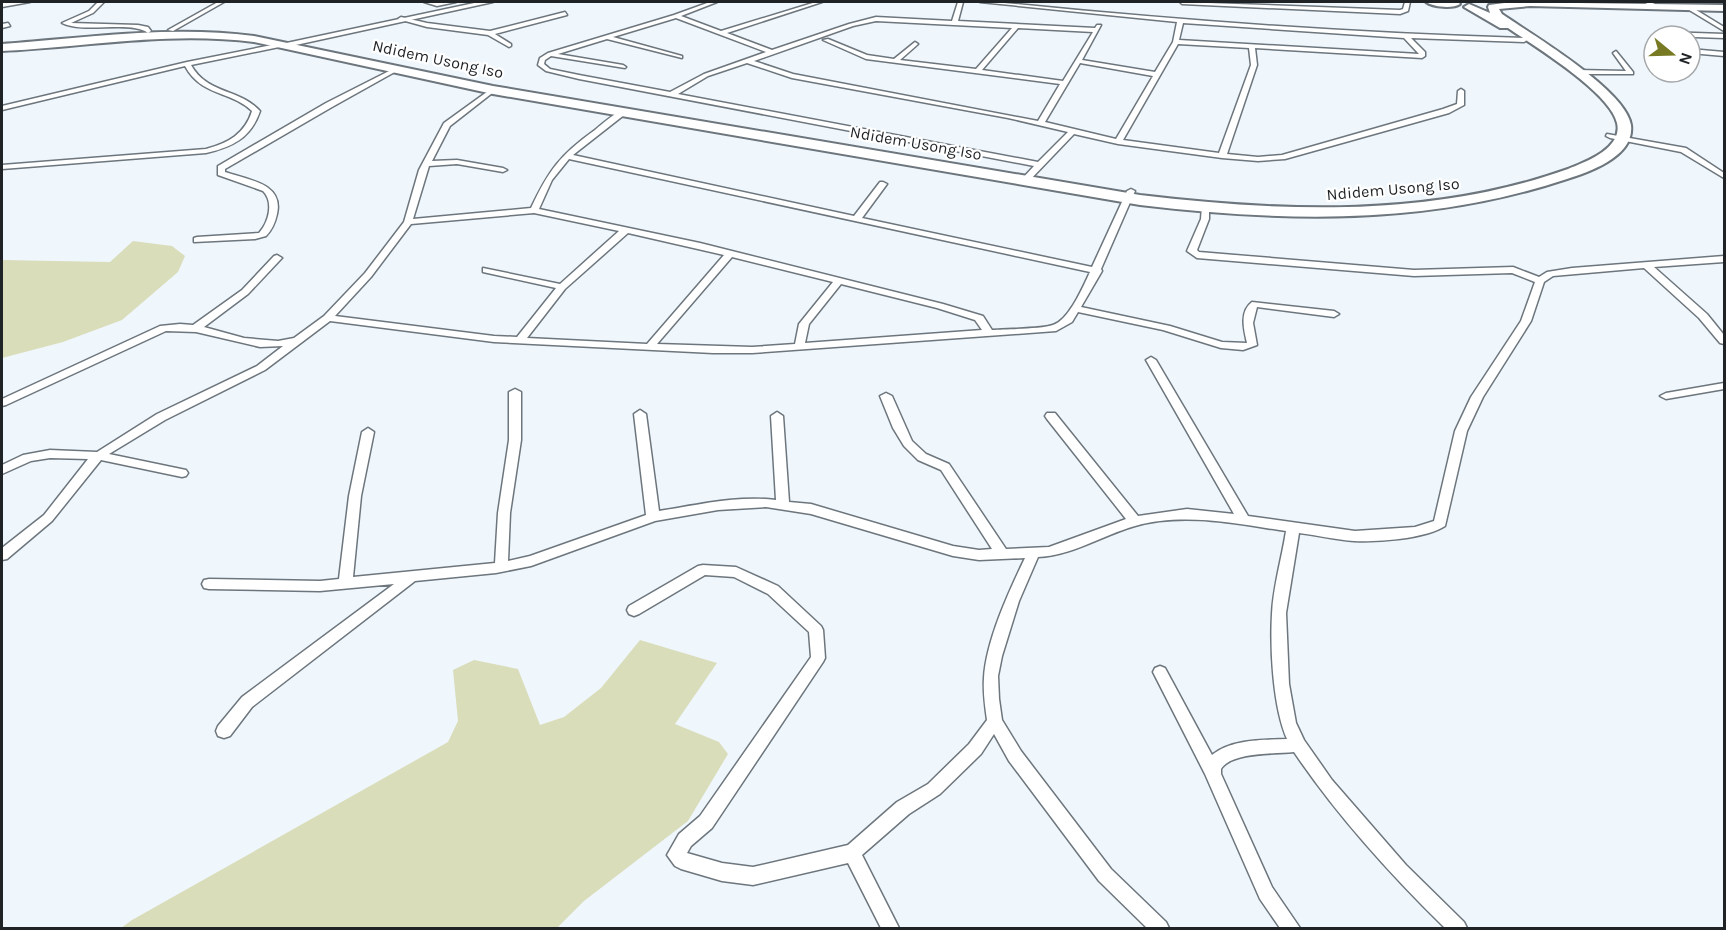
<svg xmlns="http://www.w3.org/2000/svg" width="1726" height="930" font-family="Karla,sans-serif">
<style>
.green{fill:#daddba}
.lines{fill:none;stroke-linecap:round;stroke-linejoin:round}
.street-casing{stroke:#6d767d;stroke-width:3}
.secondary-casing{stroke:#6d767d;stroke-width:3}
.highway-casing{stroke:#6d767d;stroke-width:4}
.street{fill:#fff;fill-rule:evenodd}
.secondary{fill:#fff;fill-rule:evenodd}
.highway{fill:#fff;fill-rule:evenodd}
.labels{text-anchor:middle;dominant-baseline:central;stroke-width:4.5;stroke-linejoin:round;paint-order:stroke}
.far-street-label{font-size:16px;fill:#1f2326;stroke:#fff}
</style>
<rect width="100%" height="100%" fill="#eff7fd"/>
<g class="green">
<polygon points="133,241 172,246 185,256 178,272 122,320 63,342 2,358 2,260 110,262"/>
<polygon points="640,640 717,663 675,724 719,742 728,754 688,821 584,901 557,928 121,928 132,920 448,742 458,721 453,670 474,660 518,669 540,725 564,717 601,688"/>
</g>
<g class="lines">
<g class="street-casing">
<g id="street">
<polygon points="17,2 30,2 2,7 2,3"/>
<path d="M98,2H104L93,13L71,23L138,25L148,27L151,31L148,33C131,20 84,34 62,23L89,11Z"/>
<polygon points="218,2 224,2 173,31 168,30"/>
<polygon points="424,2 456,2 437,6"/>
<path d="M710,2H717L681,16L721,31L816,2H822L727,33L772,50L849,24L876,17L952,21L958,2H963L958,21L1095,28L1097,25H1101L1082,60L1155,72L1173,42L1177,22L980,2H995C1171,20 1347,33 1524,38L1527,40L1524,42L1411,38L1425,52V56L1422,58L1255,48L1257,65L1227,154L1258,157L1282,155L1443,109L1457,104L1458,91L1461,89L1464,91V105L1449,113L1285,159L1258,161L1222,158L1118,144L1074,134L1028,182H1025L1021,180L1034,166L579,79L546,71L538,65L540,58L548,53L674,15ZM676,18L766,52L704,74L670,92L579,75L550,69L544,64L545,60L551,56L625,68L626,67L623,65L558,54L607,39L682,58V56L613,37ZM876,21L1012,28L976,69L900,60L917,45L918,44L915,42L894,59L867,55L828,39L823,40L866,59L1060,84L1038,121L793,74L754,61L853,26ZM1183,23L1404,38L1419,54L1179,40ZM1018,28L1093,32L1063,81L982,70ZM1178,44L1249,48L1251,65L1219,153L1123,140ZM747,63L792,78L1008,118L1068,132L1038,162L678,94L708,76ZM1080,63L1153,76L1116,139L1045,122Z"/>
<polygon points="1180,2 1400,10 1403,9 1405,2 1410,2 1408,11 1400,14 1182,4"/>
<polygon points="1643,2 1650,2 1655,4 1652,6"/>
<polygon points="1688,5 1724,27 1724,31 1686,8"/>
<polygon points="565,12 567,15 495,34 511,44 511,46 509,47 488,35 427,27 398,19 401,17 427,23 490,31"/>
<polygon points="8,23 10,26 2,28 2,24"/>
<polygon points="1666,32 1724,34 1724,38 1665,36 1663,34"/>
<path d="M282,43L284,44V46L191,65C208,95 239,88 260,111C251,138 232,147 206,153L2,169V165L206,149C228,143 245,134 252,111C230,90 202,97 185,66L2,110V106L187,62Z"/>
<polygon points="1690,49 1724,52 1724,56 1690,53"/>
<polygon points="1616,51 1633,72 1633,74 1577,74 1574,72 1577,70 1626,71 1613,53"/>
<path d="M395,68L400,69L332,107L225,169V172C248,180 284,183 277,214C275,223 272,230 266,236L255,239L194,242V238L197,237L259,233C269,222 274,202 263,191L218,175V166L326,103Z"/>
<path d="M491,89L496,90L450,126L432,161L457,160L503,168L507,170L503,172L457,164L429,166L413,219L531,208C549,170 560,155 595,130C603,123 612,115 621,111H624V115L573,155L854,216L880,182H883L887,184L862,218L1092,267L1127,191L1131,189L1135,191L1101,269L1102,271L1081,307L1170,326L1222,342L1247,343C1244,330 1239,312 1252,302L1334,311L1339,314L1334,317L1257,307L1253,323L1257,345L1243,350L1221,348L1163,330L1078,312L1072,322L1056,331L752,353H713L494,342L330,321L265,370L165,420L109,454L186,470L188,473L186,476L182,477L101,460L52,521L7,559L2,560V548L44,515L88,459L50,458L31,461L2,474V465L23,455L50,450L97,452L157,414L257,366L283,346L260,347L196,332L166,331L6,405L2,406V399L160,326L180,324L193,325L242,290L274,256L277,255L282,258L280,260L248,294L204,327L244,338L278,341L294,338L324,316L365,273L404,222L419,170L444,123ZM569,159L1090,272C1083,287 1069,320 1053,325C1042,329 1006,329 992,330L983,316L943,304L700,243L539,209L552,180ZM534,213L619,231L560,284L483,268V272L556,288L517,337L494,336L335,316L371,277L411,224ZM628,233L724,255L647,344L527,338L565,289ZM732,257L833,282L799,324L795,344L752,347L657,344ZM841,284L937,308L975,320L982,330L805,343L809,324Z"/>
<polygon points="1607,134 1686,148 1724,173 1724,178 1681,152 1610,138 1606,136"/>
<path d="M1202,206L1209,208V219L1197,250L1199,252L1414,270L1513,267L1539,277L1547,272L1572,268L1724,256V262L1654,267L1707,314L1724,335V344L1720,343L1699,318L1644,268L1553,276L1544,282L1531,321L1483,397L1467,431L1445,526C1425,539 1377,542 1354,541C1336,540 1317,535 1299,533L1286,613L1289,684L1296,723L1304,740L1332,780L1406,865L1464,922L1467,928H1445C1390,874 1338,817 1294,752C1276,754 1231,752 1221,769V774L1272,887L1300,928H1280L1260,899L1205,774L1153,672L1155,668L1160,666L1165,668L1212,755C1232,739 1263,740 1287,739C1273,707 1270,649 1272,614C1273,587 1282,558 1286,531C1237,524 1184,512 1135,526C1103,535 1071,556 1038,557L1019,601L1002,656L998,676L999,699L1002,720L1021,751L1111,869L1166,922L1169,928H1147L1099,881L1009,761L994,734L981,754L940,794L909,814L862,855L899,928H881L848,863L753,885L722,881L681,869L675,866L667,855L679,834L700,816L811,657L809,632L768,594L734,577L705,575L639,614L634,616L629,614L627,610L629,606L698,566L703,565L736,567L778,586L821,626L823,630L825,658L823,662L712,828L691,846L687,853L722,863L753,867L848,845L897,802L928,784L969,744L987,720C985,706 983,692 984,678C986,641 1009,591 1025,558L979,560L953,556L811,514L766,507L718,510L655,521L531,566L496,573L415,581L252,707L230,736L224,738L218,736L216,731L218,726L242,697L394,584L320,591L209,589L204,588L202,584L204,580L209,579L320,581L339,579L349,496L362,432L368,428L374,432L361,496L353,577L495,563L498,513L509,440V392L515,389L521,392V440L510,513L508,561L530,556L646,515L634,414L640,410L646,414L659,511C697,505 738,495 776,500L771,416L777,412L783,416L789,502L811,504L953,546L979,550L992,549L941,470L918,460L904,446L893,428L880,396L886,393L892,396L912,441L926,454L949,464L1006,549L1049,547L1126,519L1047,419L1045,416L1047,413H1055L1138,516L1187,509L1234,514L1146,360L1151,357L1156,360L1248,516L1355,531L1415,527L1434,521L1455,431L1471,397L1521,321L1535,282L1512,273L1414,276L1197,258L1187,251L1201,219Z"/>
<polygon points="1724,383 1724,389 1666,399 1660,396 1666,393"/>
</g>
</g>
<g class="secondary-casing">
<polygon id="secondary" points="479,2 493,2 282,48 277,45"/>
</g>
<g class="highway-casing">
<g id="highway">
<path d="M1426,2H1458L1460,4C1453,9 1433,7 1426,2Z"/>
<path d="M1512,2L1724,5V11L1530,6L1499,9L1502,14C1531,34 1626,90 1631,125C1635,156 1590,172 1567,179C1427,226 1284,222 1140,205L493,94L254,42C169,31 86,47 2,51V44C85,38 170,25 254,36L493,86L1140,195C1283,212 1430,218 1568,169C1586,162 1623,148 1617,123C1610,92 1534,46 1508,28H1500L1464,7L1469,4L1490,13L1488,7L1489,5Z"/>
</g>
</g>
<use href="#street" class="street"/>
<use href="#secondary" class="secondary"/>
<use href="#highway" class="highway"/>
</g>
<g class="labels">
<g class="far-street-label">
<text transform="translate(438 59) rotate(12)">Ndidem Usong Iso</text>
<text transform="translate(916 143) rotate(10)">Ndidem Usong Iso</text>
<text transform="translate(1393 189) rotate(-5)">Ndidem Usong Iso</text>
</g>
</g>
<rect width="1726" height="930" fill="none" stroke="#1f2326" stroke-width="6"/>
<g transform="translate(1672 54) rotate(109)"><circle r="28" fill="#ffffff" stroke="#a5a7a8" stroke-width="1.5"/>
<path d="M0-4.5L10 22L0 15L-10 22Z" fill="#777a23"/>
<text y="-9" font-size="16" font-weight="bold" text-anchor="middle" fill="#1f2326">N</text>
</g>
</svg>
